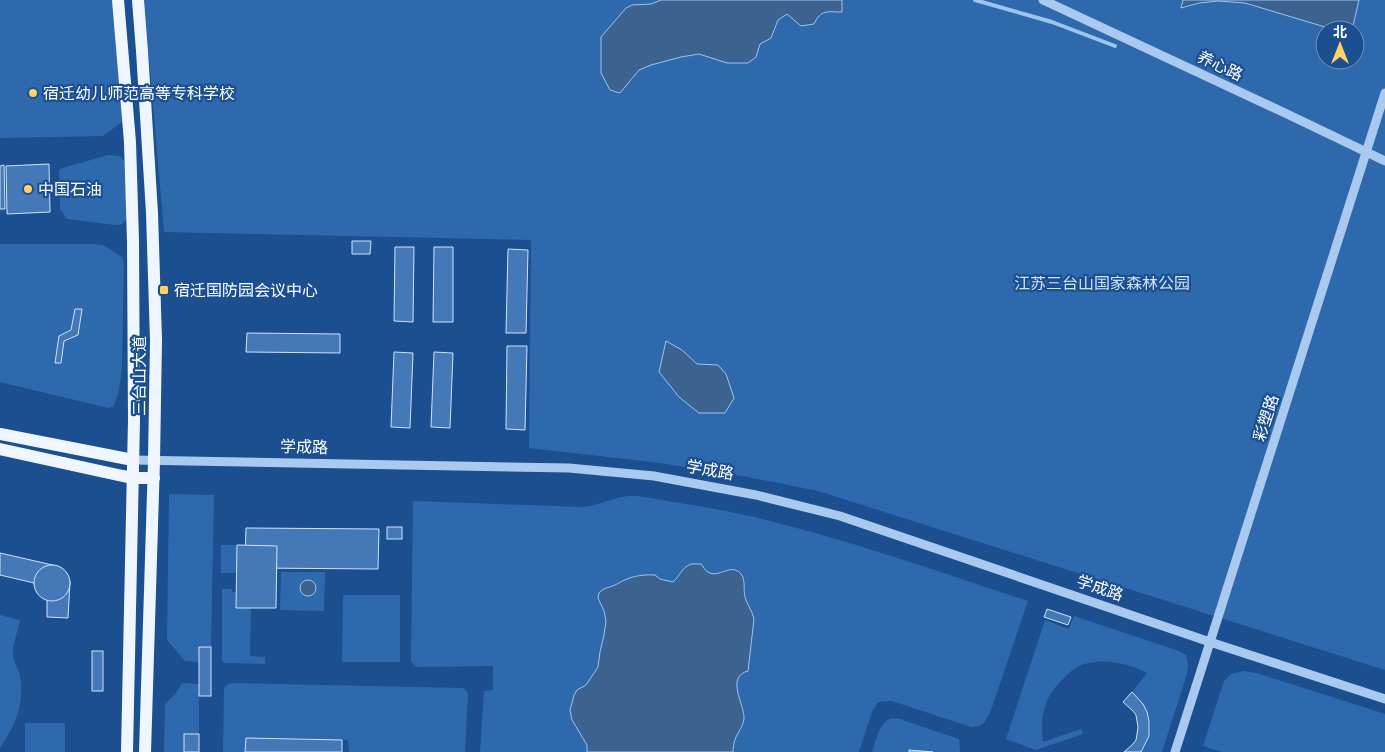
<svg xmlns="http://www.w3.org/2000/svg" width="1385" height="752" font-family="Poppins,'Noto Sans SC',sans-serif">
<style>
.green{fill:#2e69ad;fill-rule:evenodd}
.water{fill:#3c6290;stroke:#9cc4f0}
.lines{fill:none;stroke-linecap:round;stroke-linejoin:round}
.stream{stroke:#9cc4f0;stroke-width:4}
.building{fill:#4478b7;stroke:#cfe3fa}
.minor{stroke:#a9c9ee;stroke-width:9}
.major{stroke:#f0f6ff;stroke-width:12}
.poi-dot{fill:#ffd166;stroke:#1b4f8f;stroke-width:2}
.labels{text-anchor:middle;dominant-baseline:central;stroke-width:4.5;stroke-linejoin:round;paint-order:stroke}
.street-label{font-size:16px;fill:#fff;stroke:#1b4f8f}
.poi-label{font-size:16px;fill:#fff;stroke:#1b4f8f;text-anchor:start}
.park-label{font-size:16px;fill:#cfe3fa;stroke:#1b4f8f}
</style>
<rect width="100%" height="100%" fill="#1b4f8f"/>
<g class="green">
<polygon points="0,0 58,0 58,4 58,0 113,0 121,103 122,122 103,136 0,138"/>
<path d="M144,0H1385V670L818,491L748,477L660,463L529,448L531,240L164,232ZM1325,30H1355V60H1325Z"/>
<polygon points="108,155 119,156 127,163 129,217 122,224 115,225 67,219 60,209 59,169"/>
<path d="M0,244H95L103,245L122,257L123,259L124,265L122,365C121,380 119,394 113,407L108,408L0,382Z"/>
<polygon points="169,494 214,495 211,647 199,647 199,662 185,661 167,640"/>
<path d="M628,496H638C677,503 716,508 754,517C847,539 937,571 1028,601L991,710C986,721 984,727 971,727L892,701L878,702L872,712L859,752H480L484,691L493,690V666L416,667L411,661L413,501L582,507C598,506 612,498 628,496Z"/>
<rect x="221" y="545" width="16" height="28"/>
<polygon points="281,572 325,572 324,611 280,610"/>
<polygon points="222,589 232,589 232,592 237,592 251,608 250,656 265,657 265,664 224,663 222,661"/>
<polygon points="343,595 400,595 400,662 342,662"/>
<path d="M0,615L20,620C19,627 12,647 13,654C13,661 18,668 20,676C25,702 15,727 0,748Z"/>
<path d="M1074,616L1179,651L1186,655L1188,664L1187,674L1162,752H1141C1149,741 1153,726 1147,712C1144,705 1137,699 1132,692L1147,673C1128,663 1100,657 1079,666C1073,669 1069,673 1064,678C1056,686 1048,695 1045,707C1041,718 1042,731 1043,742L1081,729L1083,734L1036,750L1006,739L1045,620L1069,629Z"/>
<polygon points="1244,671 1257,673 1385,714 1385,752 1222,752 1203,746 1224,681 1231,674"/>
<polygon points="182,683 199,684 199,734 184,734 184,752 164,752 165,704 175,694"/>
<polygon points="233,683 463,688 467,691 468,694 465,752 349,752 348,740 246,738 245,752 223,752 224,688 228,684"/>
<path d="M892,718L900,719L959,739L960,752H933L910,750L909,752H872C877,739 878,723 892,718Z"/>
<rect x="25" y="723" width="40" height="29"/>
</g>
<g class="water">
<path d="M661,0H842V12C827,12 821,9 814,24L801,26L787,14L778,20L771,38L760,44L756,57L748,63H727L699,54L681,57L651,65L639,70L620,93L610,90L601,73V37L626,8L632,5L651,4Z"/>
<polygon points="1183,0 1359,0 1352,30 1335,30 1245,3 1218,1 1199,3 1181,8"/>
<polygon points="666,341 682,350 697,364 718,365 726,374 734,398 725,413 699,413 679,397 659,372"/>
<path d="M691,564H701C703,566 705,571 708,572C719,579 731,562 741,574C746,580 743,590 745,597C747,605 752,610 754,619L748,671C725,677 745,705 744,719C743,726 739,731 736,737C734,742 733,747 733,752H587V745L572,720L570,710L574,695L577,690L586,685L598,667L600,652L604,635L606,621L604,611L598,598L599,593C604,587 610,588 617,584C629,577 640,574 655,575L660,579L673,582C681,575 680,569 691,564Z"/>
<circle cx="308" cy="588" r="8"/>
</g>
<g class="lines">
<polyline class="stream" points="975,0 1052,22 1115,46"/>
</g>
<g class="building">
<polygon points="49,164 50,212 7,214 6,166"/>
<polygon points="4,165 5,209 0,209 0,166"/>
<polygon points="352,241 371,241 370,254 352,254"/>
<polygon points="395,247 414,247 413,322 394,321"/>
<polygon points="434,247 453,247 453,322 433,322"/>
<polygon points="508,249 528,250 526,333 506,333"/>
<polygon points="75,309 82,309 78,335 64,341 61,363 55,363 59,336 71,330"/>
<polygon points="247,333 340,334 340,353 246,352"/>
<polygon points="507,346 527,346 525,430 506,429"/>
<polygon points="394,352 413,353 410,428 391,427"/>
<polygon points="434,352 453,353 450,428 431,427"/>
<rect x="387" y="527" width="15" height="12"/>
<polygon points="246,528 379,529 378,569 255,568 255,559 245,559"/>
<polygon points="237,545 277,546 276,608 236,608"/>
<polygon points="0,553 57,566 63,569 68,575 70,582 68,618 47,617 47,600 38,594 34,583 0,575"/>
<circle cx="52" cy="583" r="18"/>
<polygon points="1047,609 1071,617 1068,625 1044,617"/>
<rect x="199" y="647" width="12" height="49"/>
<rect x="92" y="651" width="11" height="40"/>
<polygon points="1132,692 1143,704 1147,712 1149,721 1149,736 1141,752 1124,752 1132,745 1136,740 1137,734 1138,727 1136,715 1133,711 1123,702"/>
<rect x="184" y="734" width="15" height="18"/>
<polygon points="246,738 342,740 342,752 245,752"/>
<polygon points="909,750 933,752 909,752"/>
</g>
<g class="lines">
<g class="minor">
<polyline points="1043,0 1285,113 1385,161"/>
<polyline points="133,460 569,468 654,476 756,495 840,516 1210,642 1385,699"/>
<polyline points="1175,752 1385,93"/>
</g>
<g class="major">
<polyline points="118,0 130,142 133,241 134,420 127,752"/>
<polyline points="138,0 142,51 152,213 156,340 154,461 145,752"/>
<polyline points="0,434 133,460"/>
<polyline points="0,449 118,475 133,478 154,478"/>
</g>
</g>
<g class="poi-dot">
<circle cx="33" cy="93" r="5"/>
<circle cx="28" cy="189" r="5"/>
<rect x="159" y="285" width="10" height="10" rx="2.5"/>
</g>
<g class="labels">
<g class="street-label">
<text transform="translate(1220 66) rotate(25)">养心路</text>
<text transform="translate(139 376) rotate(-90)">三台山大道</text>
<text transform="translate(1266 418) rotate(-72)">彩塑路</text>
<text transform="translate(304 447) rotate(1)">学成路</text>
<text transform="translate(710 470) rotate(10)">学成路</text>
<text transform="translate(1100 588) rotate(19)">学成路</text>
</g>
<g class="poi-label">
<text x="43" y="93">宿迁幼儿师范高等专科学校</text>
<text x="38" y="189">中国石油</text>
<text x="174" y="290">宿迁国防园会议中心</text>
</g>
<g class="park-label">
<text x="1102" y="283">江苏三台山国家森林公园</text>
</g>
</g>
<g transform="translate(1340 45)"><circle r="24" fill="#1b4f8f" stroke="#7695bc"/>
<path d="M0-4L9 19L0 12L-9 19Z" fill="#ffd166"/>
<text y="-8" font-size="14" font-weight="bold" text-anchor="middle" fill="#ffffff">北</text>
</g>
</svg>
